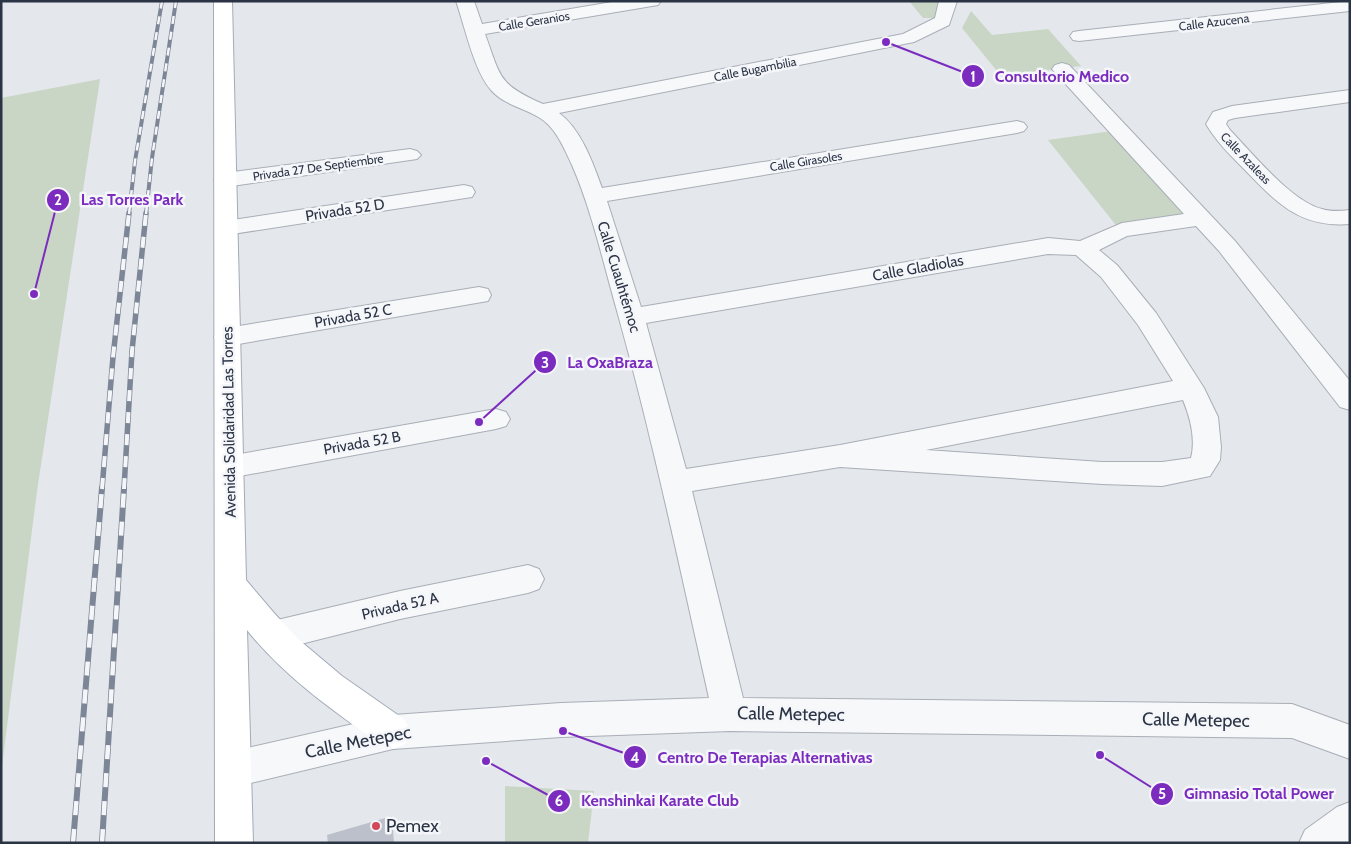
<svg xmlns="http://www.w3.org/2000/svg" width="1351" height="844" font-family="Cabin,sans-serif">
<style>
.green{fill:#c9d6c5}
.building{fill:#bbc0ca}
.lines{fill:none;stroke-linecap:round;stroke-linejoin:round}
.minor-casing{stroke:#a9aeb7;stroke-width:2}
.major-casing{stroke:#a3abb8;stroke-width:2}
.minor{fill:#f7f8fa;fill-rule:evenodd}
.major{fill:#fff;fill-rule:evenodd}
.rail-far2-casing{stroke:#7d8696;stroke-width:4}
.rail-far1-casing{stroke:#7d8696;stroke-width:5.5}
.rail-casing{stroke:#7d8696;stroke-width:6}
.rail-far2{stroke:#f4f6f9;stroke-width:2.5;stroke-dasharray:8;stroke-linecap:butt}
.rail-far1{stroke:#f4f6f9;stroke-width:4;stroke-dasharray:11;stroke-linecap:butt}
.rail{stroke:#f4f6f9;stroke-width:4.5;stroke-dasharray:14;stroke-linecap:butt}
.poi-dot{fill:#d1495b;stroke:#f4f6f9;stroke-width:2}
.labels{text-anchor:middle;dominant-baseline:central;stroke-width:5;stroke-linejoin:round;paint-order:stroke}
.far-street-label{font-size:12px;fill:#2b3445;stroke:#f4f6f9}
.street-label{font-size:15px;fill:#2b3445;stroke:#f4f6f9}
.near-street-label{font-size:18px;fill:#2b3445;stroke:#f4f6f9}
.near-poi-label{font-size:18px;fill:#2b3445;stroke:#f4f6f9;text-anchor:start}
.leader{fill:none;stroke:#7b2cbf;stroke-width:2}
.callout-dot{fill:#7b2cbf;stroke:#f4f6f9;stroke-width:2}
.mark-label{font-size:15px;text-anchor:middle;font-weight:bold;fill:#fff}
.callout-label{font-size:16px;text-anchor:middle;font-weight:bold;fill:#7b2cbf;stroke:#f4f6f9;stroke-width:5;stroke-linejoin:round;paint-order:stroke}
</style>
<rect width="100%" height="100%" fill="#e4e7ec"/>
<g class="green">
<polygon points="909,1 940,1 936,18 923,18"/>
<polygon points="971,11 992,35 1048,29 1081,66 1001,76 962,28"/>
<polygon points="100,79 37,491 1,774 1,98"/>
<polygon points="1119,130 1197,217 1119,229 1048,140"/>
<polygon points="505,786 594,791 588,843 505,843"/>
</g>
<polygon class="building" points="392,816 394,843 328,843 327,835"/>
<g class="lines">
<g class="minor-casing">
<g id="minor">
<path d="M456,1H474L482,24L618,1H661L658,5L652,6L485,34C501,78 498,84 543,104L903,34L935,18L939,1H957L949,25L914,42L559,113C581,129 593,163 602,188L1017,121L1024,123L1027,127L1024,131L1017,133L607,201L641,307L1048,238L1080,241L1122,223L1184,214L1052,69L1055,65L1062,63L1069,65L1235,241L1350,381V410L1340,407L1219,251L1196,226L1127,236L1099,250L1117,265L1156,313L1204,388L1218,417L1221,447L1220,460L1210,476L1162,486L1102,484L840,467L692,491L743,698L1292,704L1350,725V759L1292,738L730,731L561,737L393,749L234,787L221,782L216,769L221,756L234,751L393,715L561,703L709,698C680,569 653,439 617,311C603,262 592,211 572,165C564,148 556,128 540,118C524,108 504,105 491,90C474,71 465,27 456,1ZM1048,254L1076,255L1101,277L1138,325L1173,381L840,445L686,469L646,323ZM1183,400C1190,417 1196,439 1191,458L1162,462H1102L926,450Z"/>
<polygon points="1350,1 1350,11 1079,41 1073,40 1070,36 1073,32 1079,31"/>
<path d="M1350,90V102L1235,118L1228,120L1226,124L1230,130C1252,153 1292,202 1322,209C1331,212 1341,211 1350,210V224C1299,228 1276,202 1243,168C1229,154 1216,141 1206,124L1213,112L1232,106Z"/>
<polygon points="410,149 417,151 421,155 417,159 225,187 217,185 214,180 217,175 225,173"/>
<polygon points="464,185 472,187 475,192 472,197 226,235 218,233 215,228 218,223 226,221"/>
<polygon points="479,287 488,289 491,295 488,301 227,346 218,343 214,337 218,331 227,328"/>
<polygon points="496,409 506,412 510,419 506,426 496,429 229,478 219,475 215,467 219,459 229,456"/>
<polygon points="528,565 539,569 544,579 539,589 528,593 400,619 273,651 261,646 257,636 261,626 273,621 400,591"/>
<polygon points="1350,802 1350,843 1299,843 1305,830 1337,807"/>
</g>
</g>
<g class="major-casing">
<path id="major" d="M214,1H232L246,580L274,613L298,639L342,676L405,720L410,732L405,744L393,749L381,744C333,711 284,676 247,630L253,843H215Z"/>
</g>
<use href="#minor" class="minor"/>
<use href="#major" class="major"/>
<g class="rail-far2-casing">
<g id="rail-far2">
<polyline points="129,214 135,161 162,1"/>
<polyline points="146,214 152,158 176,1"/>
</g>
</g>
<g class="rail-far1-casing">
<g id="rail-far1">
<polyline points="102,489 113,357 129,213"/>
<polyline points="124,489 132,351 146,213"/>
</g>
</g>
<g class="rail-casing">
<g id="rail">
<polyline points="73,843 102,488"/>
<polyline points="102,843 124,488"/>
</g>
</g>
<use href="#rail-far2" class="rail-far2"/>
<use href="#rail-far1" class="rail-far1"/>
<use href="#rail" class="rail"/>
</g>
<circle class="poi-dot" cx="376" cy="826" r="5"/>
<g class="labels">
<g class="far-street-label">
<text transform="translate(534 21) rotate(-9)">Calle Geranios</text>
<text transform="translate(1214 22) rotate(-7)">Calle Azucena</text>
<text transform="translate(755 69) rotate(-11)">Calle Bugambilia</text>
<text transform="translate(1246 158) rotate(46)">Calle Azaleas</text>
<text transform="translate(806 161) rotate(-9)">Calle Girasoles</text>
<text transform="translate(318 167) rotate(-8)">Privada 27 De Septiembre</text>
</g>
<g class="street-label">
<text transform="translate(345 210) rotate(-9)">Privada 52 D</text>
<text transform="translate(918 268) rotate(-10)">Calle Gladiolas</text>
<text transform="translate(619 277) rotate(73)">Calle Cuauhtémoc</text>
<text transform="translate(353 316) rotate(-10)">Privada 52 C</text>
<text transform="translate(229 422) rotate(-91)">Avenida Solidaridad Las Torres</text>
<text transform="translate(362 443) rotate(-10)">Privada 52 B</text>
<text transform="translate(400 606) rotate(-13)">Privada 52 A</text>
</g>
<g class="near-street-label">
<text transform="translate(791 714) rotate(1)">Calle Metepec</text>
<text transform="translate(1196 720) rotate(1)">Calle Metepec</text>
<text transform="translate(358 742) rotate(-11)">Calle Metepec</text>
</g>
<g class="near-poi-label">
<text x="386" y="826">Pemex</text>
</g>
</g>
<path class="leader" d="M886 42L973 76M34 294L58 200M479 422L545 362M563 731L635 757M1100 755L1162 794M486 761L559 801"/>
<g class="callout-dot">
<circle cx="886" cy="42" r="5"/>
<circle cx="34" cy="294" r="5"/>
<circle cx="479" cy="422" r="5"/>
<circle cx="563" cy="731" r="5"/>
<circle cx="1100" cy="755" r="5"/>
<circle cx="486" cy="761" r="5"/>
<circle cx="973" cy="76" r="12"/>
<circle cx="58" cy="200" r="12"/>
<circle cx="545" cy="362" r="12"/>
<circle cx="635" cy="757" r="12"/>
<circle cx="1162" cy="794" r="12"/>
<circle cx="559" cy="801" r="12"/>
</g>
<g class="mark-label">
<text x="973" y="82">1</text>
<text x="58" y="205">2</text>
<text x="545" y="368">3</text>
<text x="635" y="763">4</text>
<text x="1162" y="799">5</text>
<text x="559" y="806">6</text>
</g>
<g class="callout-label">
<text x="1062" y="82">Consultorio Medico</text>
<text x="132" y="205">Las Torres Park</text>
<text x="610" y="368">La OxaBraza</text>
<text x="765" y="763">Centro De Terapias Alternativas</text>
<text x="1259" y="799">Gimnasio Total Power</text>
<text x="660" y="806">Kenshinkai Karate Club</text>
</g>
<rect width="1351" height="844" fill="none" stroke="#2b3445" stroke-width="5"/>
</svg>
